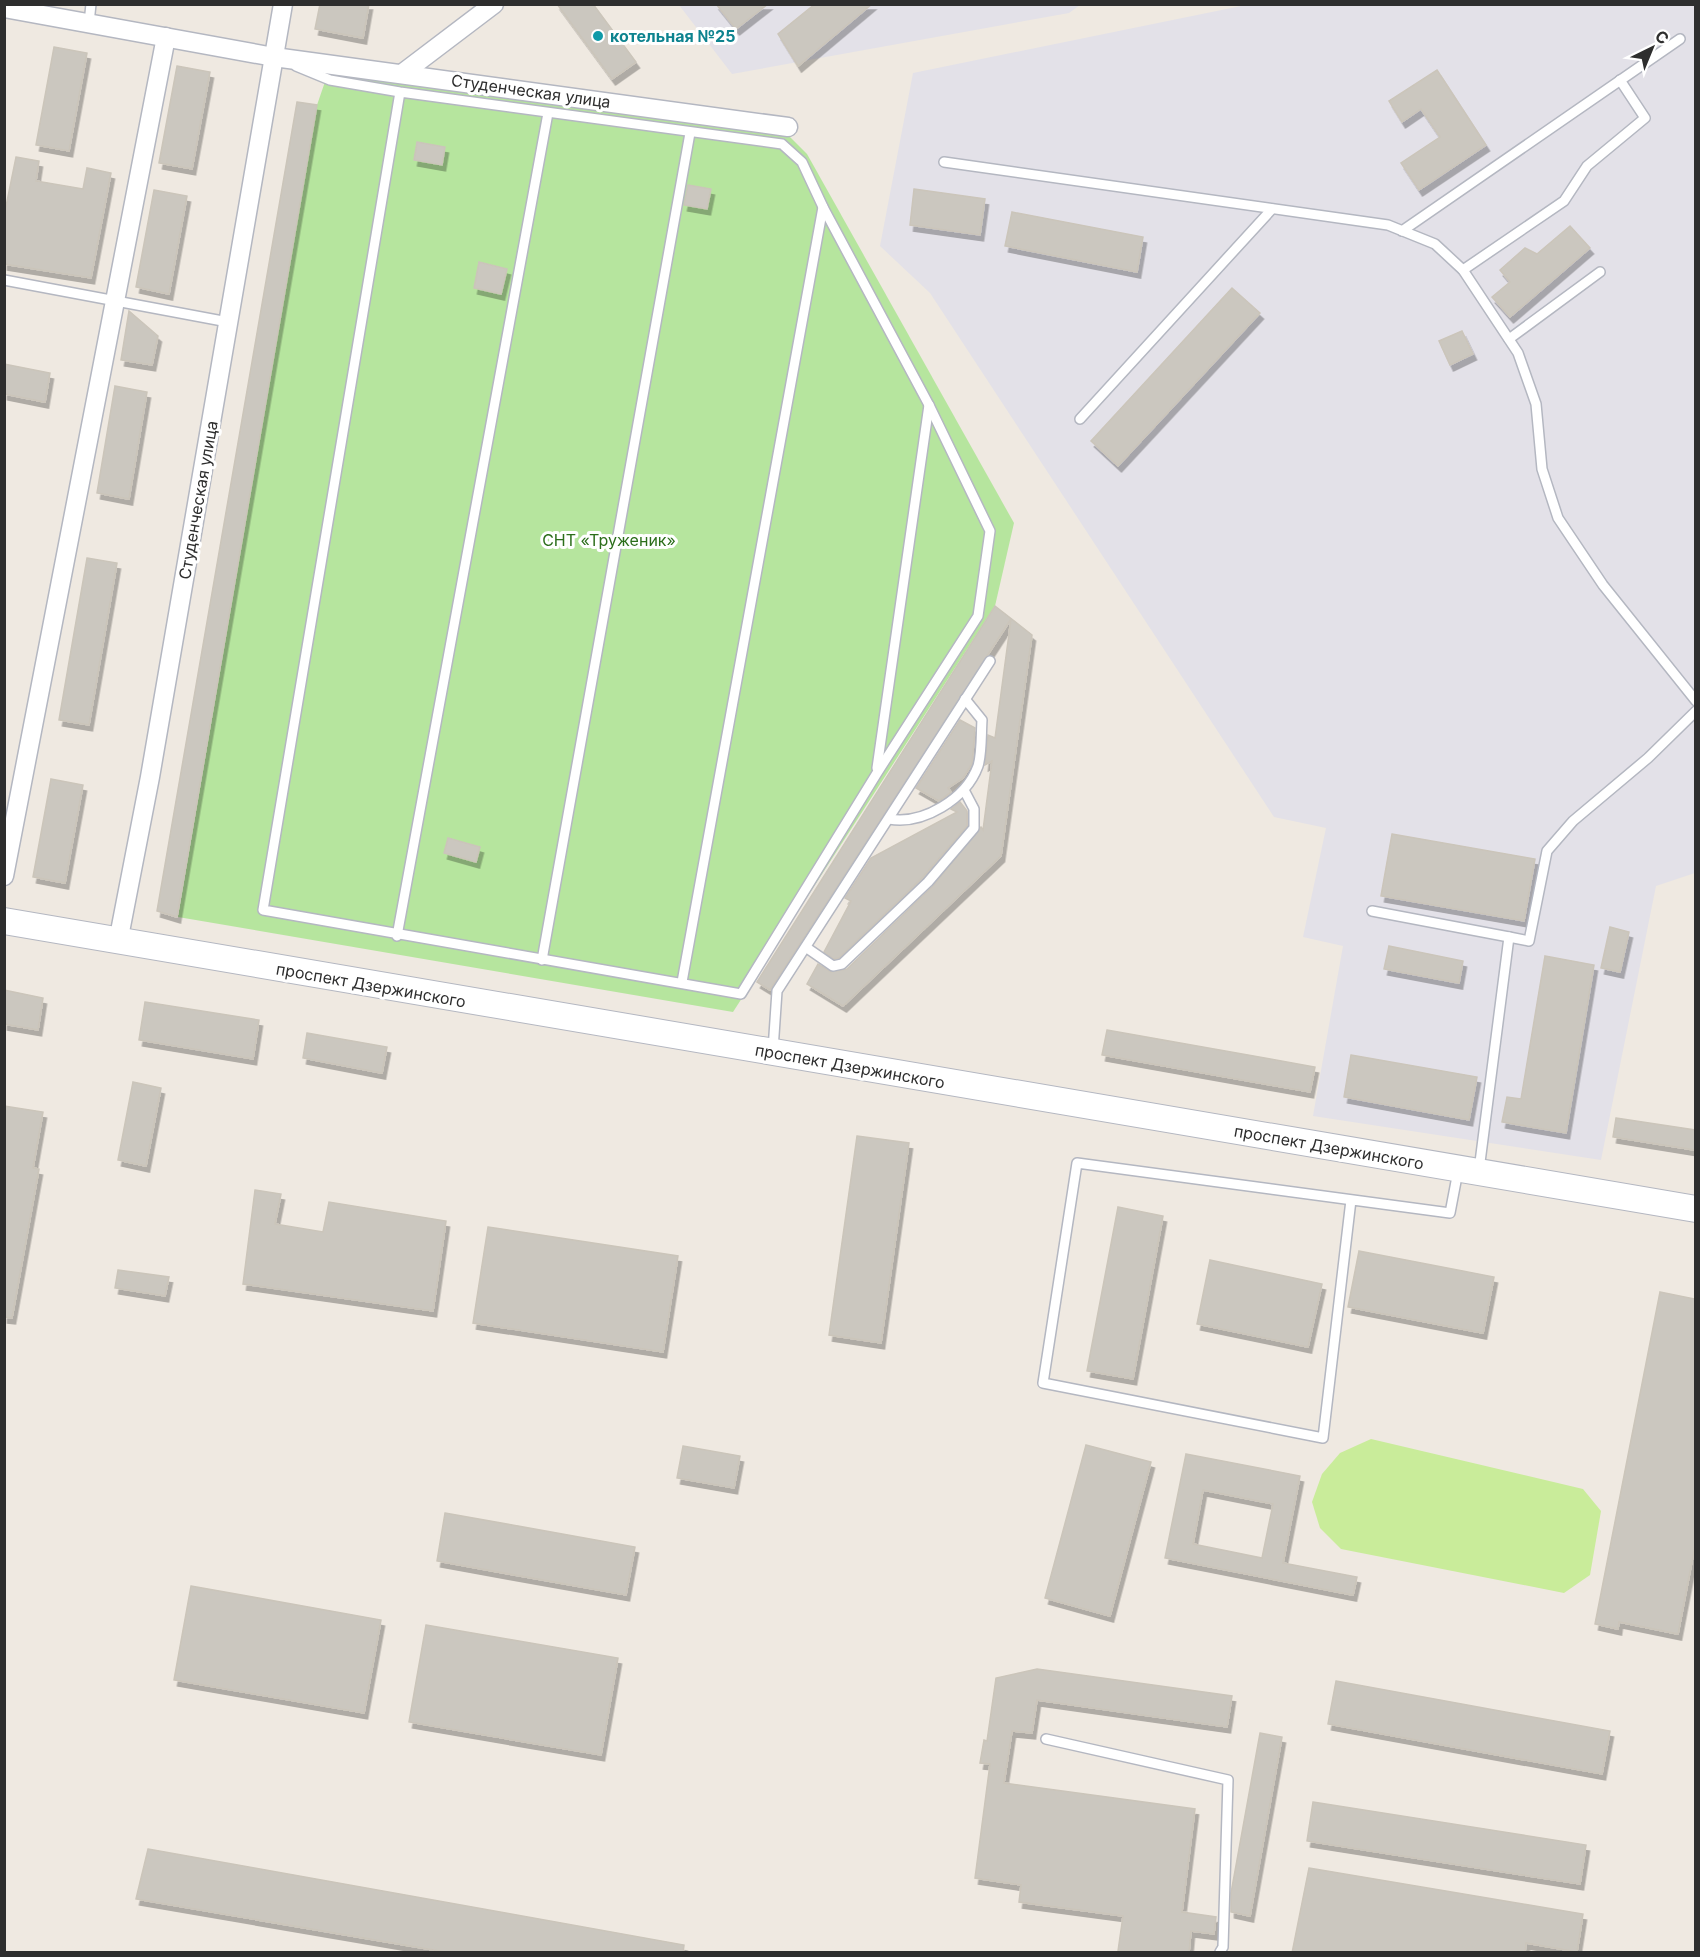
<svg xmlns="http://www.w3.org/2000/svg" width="1700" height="1957" font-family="Inter,sans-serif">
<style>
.industrial{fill:#e3e1e8}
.green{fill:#b6e59e}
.pitch{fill:#c9ec9a}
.building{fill:#cbc7bf;stroke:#cbc5ba;stroke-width:1.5;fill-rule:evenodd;filter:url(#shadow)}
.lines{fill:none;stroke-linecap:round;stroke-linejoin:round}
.lane-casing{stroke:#b4b7c1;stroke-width:12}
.street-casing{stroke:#b4b7c1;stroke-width:21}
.secondary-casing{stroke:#b4b7c1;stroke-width:28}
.lane{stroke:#fff;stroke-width:9}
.street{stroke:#fff;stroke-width:18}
.secondary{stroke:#fff;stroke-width:26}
.culture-dot{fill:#0f9aa8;stroke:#fff;stroke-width:2}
.labels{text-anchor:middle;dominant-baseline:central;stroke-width:6;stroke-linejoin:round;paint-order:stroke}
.culture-label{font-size:16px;font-weight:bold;fill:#0d838f;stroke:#fff;text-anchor:start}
.street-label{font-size:16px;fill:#2e2e2e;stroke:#fff}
.park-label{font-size:16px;fill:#2c6e1b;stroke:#fff}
</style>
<defs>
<filter id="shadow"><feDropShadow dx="3.5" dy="6" stdDeviation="0" flood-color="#0004"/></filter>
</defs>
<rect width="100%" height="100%" fill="#efe9e1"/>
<g class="industrial">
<polygon points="679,5 1080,5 1069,13 732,74"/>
<polygon points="1246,5 1695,5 1695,873 1656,886 1601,1160 1313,1116 1343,946 1303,937 1326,828 1274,817 930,293 880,246 913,73"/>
</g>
<polygon class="green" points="328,73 790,137 807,154 1014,523 995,606 733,1012 178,917 317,105"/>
<polygon class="pitch" points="1371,1439 1583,1489 1601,1511 1590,1575 1564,1593 1341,1549 1320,1528 1312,1502 1322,1474 1340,1453"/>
<g class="building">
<polygon points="320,4 369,4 363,38 315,29"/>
<polygon points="557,4 593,4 636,62 612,79"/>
<polygon points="716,4 768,4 736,29"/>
<polygon points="815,4 872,4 798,66 778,34"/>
<polygon points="54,47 87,53 69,151 36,145"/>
<polygon points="177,66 210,72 192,169 159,163"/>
<polygon points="1437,70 1486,145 1419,190 1401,163 1440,137 1421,109 1402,122 1389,101"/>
<polygon points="297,102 317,105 177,917 157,911"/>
<polygon points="417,142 445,147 442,165 414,160"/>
<polygon points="16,157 39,161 36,181 83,189 87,168 111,173 91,278 4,264 4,216"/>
<polygon points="688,185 711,189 707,209 684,205"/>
<polygon points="914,189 985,199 980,235 910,225"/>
<polygon points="154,190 187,196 169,294 136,287"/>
<polygon points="1012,212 1143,237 1137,272 1005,246"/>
<polygon points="1570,226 1590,248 1510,317 1492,297 1510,282 1500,270 1525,248 1537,254"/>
<polygon points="479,262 507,269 501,294 474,288"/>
<polygon points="1232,288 1260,313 1118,466 1091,441"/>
<polygon points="129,311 158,336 152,365 121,360"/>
<polygon points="1462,331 1473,354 1450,365 1439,341"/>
<polygon points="4,364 50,373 45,402 4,394"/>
<polygon points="115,386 147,392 129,499 97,493"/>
<polygon points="87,558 117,563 89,725 59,720"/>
<polygon points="995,606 1032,635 1001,856 843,1006 807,984 818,964 831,972 847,969 933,886 981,827 983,830 992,761 985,765 988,735 995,738 1011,619 770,990 757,982"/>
<polygon points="960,720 975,728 972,764 963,778 948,788 951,792 939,801 916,788"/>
<polygon points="51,779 83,785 65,883 33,877"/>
<polygon points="960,802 967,811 967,826 923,877 839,958 834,959 824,952 851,901 845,898 871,858 957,812 951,809"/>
<polygon points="1392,834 1535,859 1524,921 1381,896"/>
<polygon points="448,838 480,847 476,862 444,853"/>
<polygon points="1610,927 1629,932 1620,972 1601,968"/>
<polygon points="1389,946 1463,961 1459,983 1384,969"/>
<polygon points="1545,956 1594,965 1566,1133 1502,1122 1507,1097 1521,1099"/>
<polygon points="4,990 43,998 38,1030 4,1024"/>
<polygon points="145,1002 259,1020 253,1059 139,1040"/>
<polygon points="1107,1030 1315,1067 1310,1092 1102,1055"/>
<polygon points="307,1033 387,1047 382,1073 303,1058"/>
<polygon points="1351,1055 1477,1077 1469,1120 1344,1097"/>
<polygon points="133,1082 161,1088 146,1166 118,1160"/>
<polygon points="4,1106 43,1112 33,1168 39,1169 12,1318 4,1317"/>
<polygon points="1616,1118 1695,1130 1695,1150 1613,1137"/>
<polygon points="857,1136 909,1143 881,1343 829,1335"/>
<polygon points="255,1190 281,1194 275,1224 323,1232 329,1202 446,1221 433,1311 243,1284"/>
<polygon points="1118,1207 1163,1216 1133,1379 1087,1371"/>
<polygon points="488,1227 678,1256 663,1352 473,1323"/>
<polygon points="1359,1251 1494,1277 1483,1333 1348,1307"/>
<polygon points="1210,1260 1322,1284 1308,1347 1197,1324"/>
<polygon points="118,1270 169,1277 165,1296 115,1288"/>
<polygon points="1660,1292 1695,1299 1695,1546 1678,1634 1619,1622 1618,1629 1595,1624"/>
<polygon points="1086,1445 1151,1462 1110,1616 1045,1598"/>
<polygon points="683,1446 740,1456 734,1488 677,1478"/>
<path d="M1186,1454L1300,1476L1283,1563L1357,1577L1353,1595L1165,1558ZM1203,1490L1273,1504L1262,1558L1193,1544Z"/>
<polygon points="445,1513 635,1547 626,1595 437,1561"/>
<polygon points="191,1586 381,1620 364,1713 174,1680"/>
<polygon points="426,1625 618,1658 601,1755 409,1722"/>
<polygon points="1037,1669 1232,1696 1227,1727 1037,1700 1032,1733 1012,1731 1004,1783 1195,1809 1182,1912 1216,1917 1214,1934 1191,1931 1189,1953 1118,1951 1123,1916 1019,1902 1021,1885 975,1878 990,1764 980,1763 984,1740 987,1741 996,1678"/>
<polygon points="1336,1681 1610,1731 1602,1774 1328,1724"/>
<polygon points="1260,1733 1282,1737 1250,1916 1231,1912 1231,1893"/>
<polygon points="1313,1802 1586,1845 1580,1884 1307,1841"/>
<polygon points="148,1849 684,1945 683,1953 451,1953 136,1899"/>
<polygon points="1309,1868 1583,1914 1577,1952 1526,1943 1525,1953 1292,1953"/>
</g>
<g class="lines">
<g class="lane-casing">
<g id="lane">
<polyline points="89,23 91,4"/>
<polyline points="296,66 330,80 400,92 782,144 802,162 823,207 929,405 990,531 978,616 877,773 741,994 263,910 400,92"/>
<polyline points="944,162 1388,225 1435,244 1463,270 1518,353 1536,404 1542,469 1558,518 1603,585 1696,701"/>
<polyline points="1402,231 1680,39"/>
<polyline points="1463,270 1564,201 1587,166 1645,118 1620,80"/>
<polyline points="4,280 228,322"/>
<polyline points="1509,339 1600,272"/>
<polyline points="1080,419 1272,209"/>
<polyline points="877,768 929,405"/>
<path d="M889,819C923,825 966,799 978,766C982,753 981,734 982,720L965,699"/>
<polyline points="1372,911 1509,937"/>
<polyline points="397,936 548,113"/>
<polyline points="807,948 833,966 842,964 928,882 974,828 974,809 964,790"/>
<polyline points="542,960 690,133"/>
<polyline points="682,982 823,207"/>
<polyline points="773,1050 777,991 990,661"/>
<polyline points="1479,1170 1509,937 1529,941 1547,851 1573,821 1648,758 1696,711"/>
<polyline points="1351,1200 1323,1438 1043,1383 1077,1163 1450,1213 1458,1171"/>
<polyline points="1046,1739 1228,1780 1223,1947 1220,1952"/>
</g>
</g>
<g class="street-casing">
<g id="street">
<polyline points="4,8 274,57 788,127"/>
<polyline points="403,73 494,4"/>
<polyline points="4,876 166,37"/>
<polyline points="118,942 150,777 283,4"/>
</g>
</g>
<g class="secondary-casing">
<polyline id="secondary" points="4,921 1696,1209"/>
</g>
<use href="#lane" class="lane"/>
<use href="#street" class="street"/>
<use href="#secondary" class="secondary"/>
</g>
<circle class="culture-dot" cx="598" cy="36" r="6"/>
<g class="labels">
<g class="culture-label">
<text x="610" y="36">котельная №25</text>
</g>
<g class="street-label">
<text transform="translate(531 91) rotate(8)">Студенческая улица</text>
<text transform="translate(198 500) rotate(-80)">Студенческая улица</text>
<text transform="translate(371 985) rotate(10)">проспект Дзержинского</text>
<text transform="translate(850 1066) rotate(10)">проспект Дзержинского</text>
<text transform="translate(1329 1147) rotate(10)">проспект Дзержинского</text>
</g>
<g class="park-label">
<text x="609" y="540">СНТ «Труженик»</text>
</g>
</g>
<rect width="1700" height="1957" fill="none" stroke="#2e2e2e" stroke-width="12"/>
<g transform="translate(1652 48) rotate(43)" stroke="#ffffff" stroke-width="4.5" paint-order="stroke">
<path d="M0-4.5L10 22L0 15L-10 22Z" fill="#2e2e2e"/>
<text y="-9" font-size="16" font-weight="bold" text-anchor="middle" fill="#2e2e2e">С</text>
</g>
</svg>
